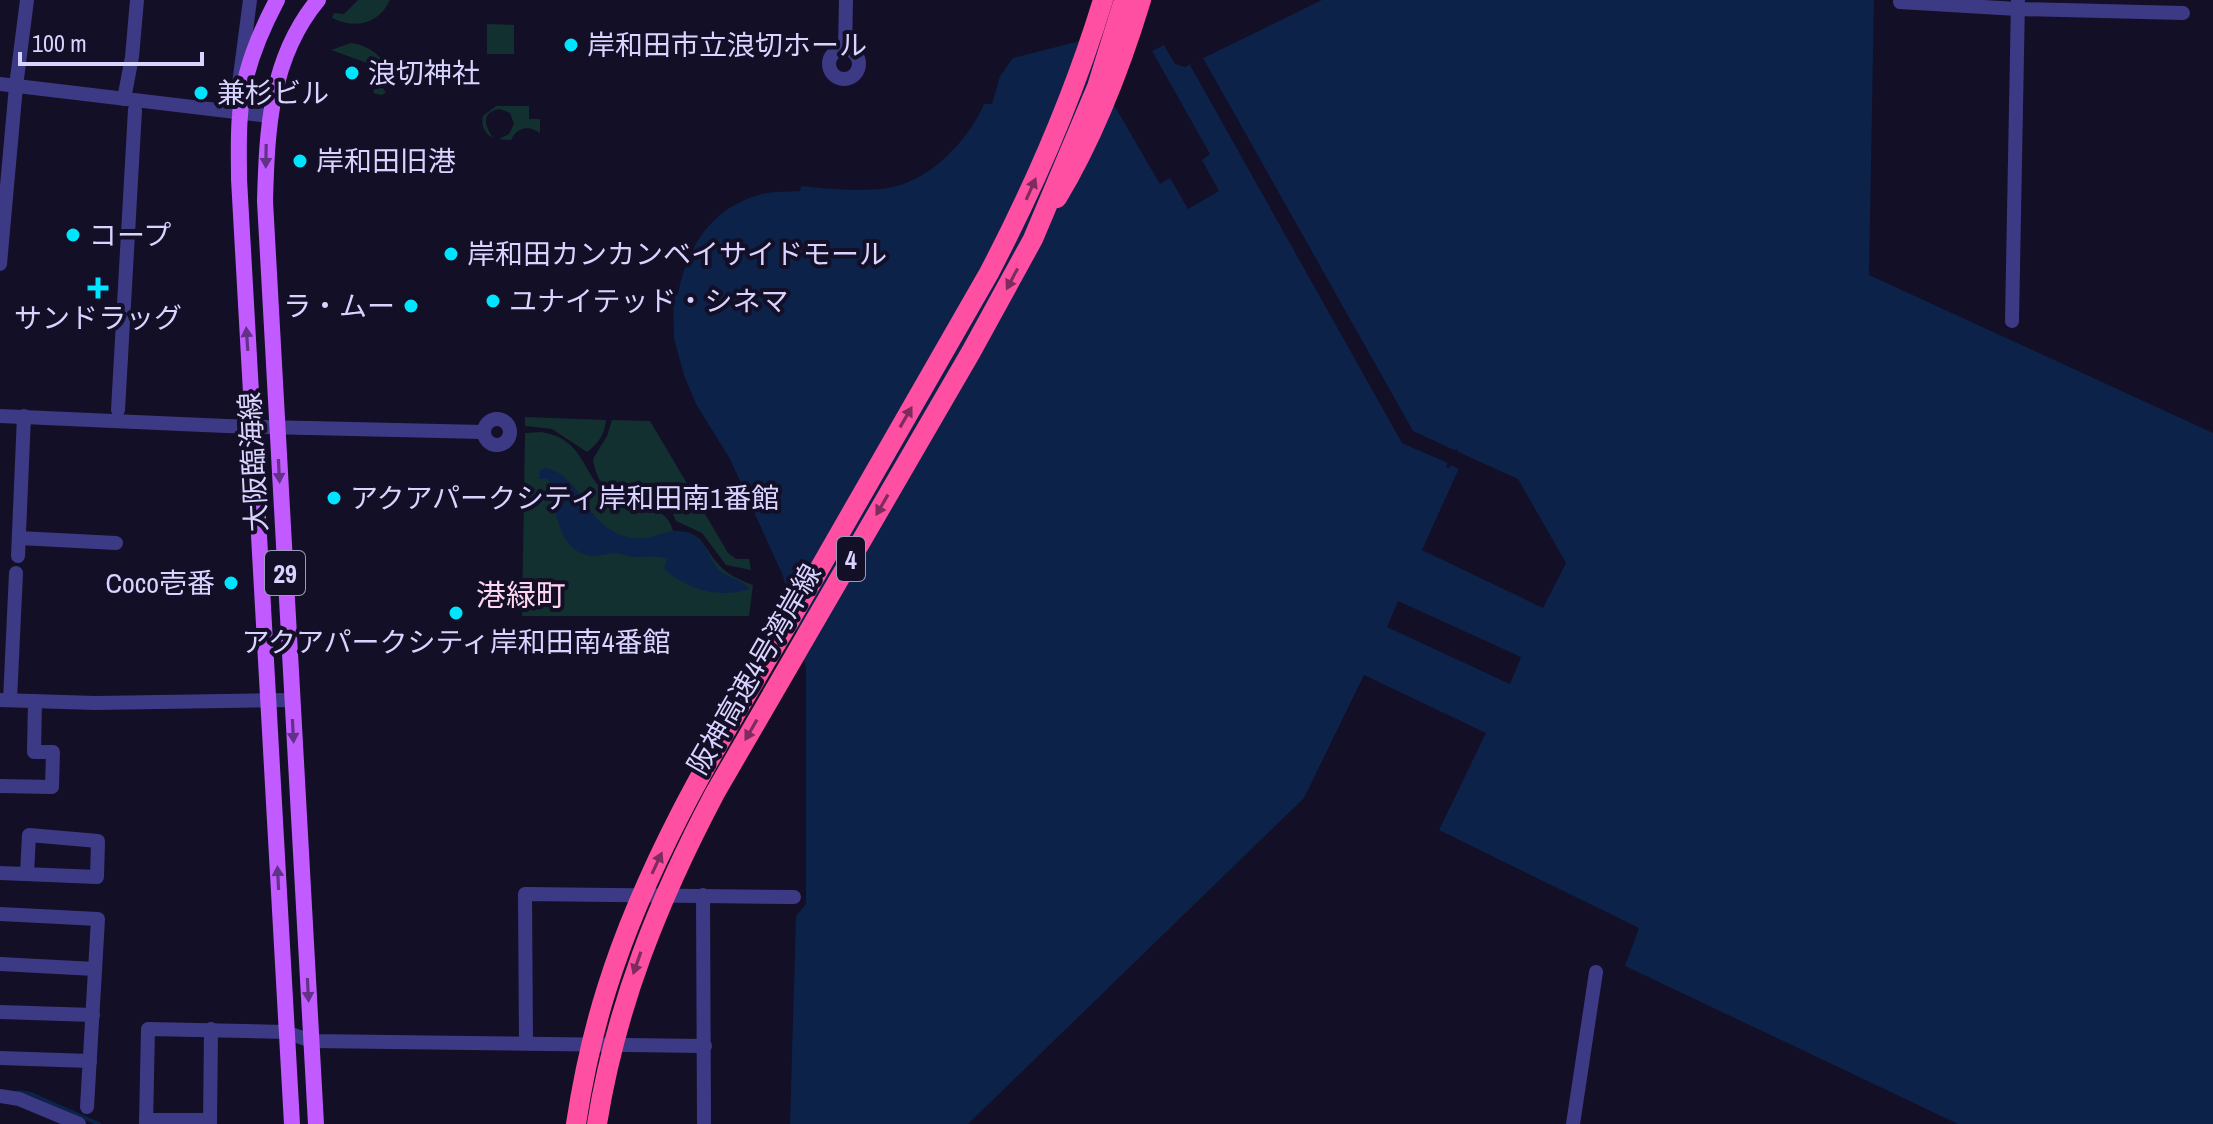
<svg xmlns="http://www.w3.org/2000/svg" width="2213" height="1124" font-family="'Archivo Narrow','Noto Sans JP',sans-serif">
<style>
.green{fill:#12302f}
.water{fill:#0c2248;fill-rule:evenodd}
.pier{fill:#130f26}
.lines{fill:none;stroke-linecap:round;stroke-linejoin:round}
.stream{stroke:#0c2248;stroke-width:4}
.minor{stroke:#3d3a85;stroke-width:14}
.major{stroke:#c25bff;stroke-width:16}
.highway{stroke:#ff4fa3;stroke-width:20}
.highway-bridge{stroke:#ff4fa3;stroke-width:20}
.oneway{fill:#623188}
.oneway2{fill:#7d2c5e}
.poi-dot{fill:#00e5ff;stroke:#130f26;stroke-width:3}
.labels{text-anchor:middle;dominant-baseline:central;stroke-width:8;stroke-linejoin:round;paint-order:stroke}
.shield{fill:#130f26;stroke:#9e99be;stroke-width:2}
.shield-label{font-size:26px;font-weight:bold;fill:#d9d4ff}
.poi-label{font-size:28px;fill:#d9d4ff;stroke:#130f26;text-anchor:start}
.street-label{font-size:28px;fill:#d9d4ff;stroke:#130f26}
.neighbourhood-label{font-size:30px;fill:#ffd6f0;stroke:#130f26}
</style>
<rect width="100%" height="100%" fill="#130f26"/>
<g class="green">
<path d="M358,0H390C378,25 355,29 332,18L334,13L344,14Z"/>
<polygon points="487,24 514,25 514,54 487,54"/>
<path d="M351,43C373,46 397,65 382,87L386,93L381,95L373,93L381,68L331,50Z"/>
<path d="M496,106H529V119H540V133C529,125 517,127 511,140L499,139L509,134L514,124L510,113L500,109C480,112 485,126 493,138C484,133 481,126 483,116Z"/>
<path d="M525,417L606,420C605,434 598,444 587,452L552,429L525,426Z"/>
<path d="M612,420L650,421L728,553L736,559H749L751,570L726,565L702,533L676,521L673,514L680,511L686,515L692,512L685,501L668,510C638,493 600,508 593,459L607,436Z"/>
<path d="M541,432C585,439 581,473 607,494C630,513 665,499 673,531C705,531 701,546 720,566C728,575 742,581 753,585L749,616H522L525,433Z"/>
</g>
<g class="water">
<path d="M1322,0H1874L1869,275L2213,433V1124H1958L1625,966L1639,928L1439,830L1486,733L1364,675L1304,798L968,1124H790L796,916L806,904V668L783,576L730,459L696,404L684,375L674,339L673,294H678C687,246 712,207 762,194C774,191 787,192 800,191L801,186C830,189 860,192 888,188C930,181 968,141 984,104H992L1000,76L1013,58L1080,41L1130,58L1114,105L1160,184L1170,178L1188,209L1219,191L1202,160L1210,154L1152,51L1164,45L1175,64L1185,67ZM1465,455L1518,479L1566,563L1543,608L1422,550ZM1398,601L1521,657L1510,684L1387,627Z"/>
<path d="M546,468C580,476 583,514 611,530C646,551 659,525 688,533C706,537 708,559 719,570C728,578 743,580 750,589C718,598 693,591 667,572L664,568L667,559C657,555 646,557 636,557C629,557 623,554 617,553C606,553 596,558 586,555C558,547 554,507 552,484L547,479H539L540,470Z"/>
</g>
<polygon class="pier" points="1203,58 1413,431 1454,450 1458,449 1457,451 1465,455 1459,469 1451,465 1449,468 1446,467 1448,463 1402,443 1190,65"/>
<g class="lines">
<polyline class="stream" points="18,1092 31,1094 99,1124"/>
<g class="minor">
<polyline points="1900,2 2017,9 2183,13"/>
<circle cx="844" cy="64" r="15"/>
<polyline points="845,49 846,0"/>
<polyline points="0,84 269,116"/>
<polyline points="239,84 250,0"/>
<polyline points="124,99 132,57 137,0"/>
<polyline points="0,264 16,86 27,0"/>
<polyline points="2012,321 2018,0"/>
<polyline points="118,410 135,110"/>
<polyline points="0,416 226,426 483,432"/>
<circle cx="497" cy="432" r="13"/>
<polyline points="19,538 116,543"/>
<polyline points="18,556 24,416"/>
<polyline points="0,700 95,703 292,700"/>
<polyline points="10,700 16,573"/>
<polyline points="0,786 52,787 53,752 34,752 35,701"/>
<polyline points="0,873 97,877 98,841 29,835 27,874"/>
<polyline points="703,895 704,1124"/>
<polyline points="0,914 98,919 87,1107"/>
<polyline points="0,964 95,969"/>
<polyline points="0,1012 93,1015"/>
<polyline points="526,1043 525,894 794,897"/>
<polyline points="0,1058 90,1061"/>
<polyline points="0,1096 19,1099 79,1124"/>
<polyline points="146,1120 210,1120"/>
<polyline points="146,1124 148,1029 286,1032 311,1041 705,1046"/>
<polyline points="210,1124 211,1029"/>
<polyline points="1573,1124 1596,972"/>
</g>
<g class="major">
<path d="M277,0C259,34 242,77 240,115C238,137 239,158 239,179L292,1124"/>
<path d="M316,1124L265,201C267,129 270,58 318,0"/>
</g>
<path class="highway" d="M1057,198C1094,136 1120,69 1141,0"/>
<g class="highway-bridge">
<path d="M576,1124C583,1078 593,1032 607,988C648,857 721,738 790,620C856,504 923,389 989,273C1035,185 1074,95 1103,0"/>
<path d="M597,1124C616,1005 659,899 715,793L971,352L1033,239L1097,87L1124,0"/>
</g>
</g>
<defs><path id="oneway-solid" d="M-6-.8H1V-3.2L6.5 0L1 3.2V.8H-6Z" transform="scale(2)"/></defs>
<g class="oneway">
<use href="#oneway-solid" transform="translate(266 156) rotate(91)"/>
<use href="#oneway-solid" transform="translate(247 339) rotate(-94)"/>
<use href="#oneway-solid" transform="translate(279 471) rotate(87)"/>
<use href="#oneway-solid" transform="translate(293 731) rotate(87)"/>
<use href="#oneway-solid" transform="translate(278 878) rotate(-93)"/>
<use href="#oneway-solid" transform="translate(308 990) rotate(87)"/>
</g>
<g class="oneway2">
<use href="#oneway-solid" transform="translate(1031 189) rotate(-66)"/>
<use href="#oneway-solid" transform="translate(1012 279) rotate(118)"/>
<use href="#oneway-solid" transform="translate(906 417) rotate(-60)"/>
<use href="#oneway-solid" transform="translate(882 505) rotate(120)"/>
<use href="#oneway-solid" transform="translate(751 730) rotate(120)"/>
<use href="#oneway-solid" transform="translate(657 863) rotate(-65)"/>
<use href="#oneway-solid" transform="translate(637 963) rotate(109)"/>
</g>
<g class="poi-dot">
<circle cx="571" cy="45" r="8"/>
<circle cx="352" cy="73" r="8"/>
<circle cx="201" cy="93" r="8"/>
<circle cx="300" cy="161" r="8"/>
<circle cx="73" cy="235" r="8"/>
<circle cx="451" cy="254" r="8"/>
<path d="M94 276h8v8h8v8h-8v8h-8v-8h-8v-8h8z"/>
<circle cx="493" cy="301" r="8"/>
<circle cx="411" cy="306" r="8"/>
<circle cx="334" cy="498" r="8"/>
<circle cx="231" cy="583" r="8"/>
<circle cx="456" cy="613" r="8"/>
</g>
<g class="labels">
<g class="shield">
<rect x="837" y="537" width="28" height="44" rx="6"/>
<rect x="265" y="551" width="40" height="44" rx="6"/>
</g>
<g class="shield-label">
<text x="851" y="559">4</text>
<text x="285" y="573">29</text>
</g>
<g class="poi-label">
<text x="587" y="45">岸和田市立浪切ホール</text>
<text x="368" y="73">浪切神社</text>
<text x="217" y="93">兼杉ビル</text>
<text x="316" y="161">岸和田旧港</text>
<text x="89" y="235">コープ</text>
<text x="467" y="254">岸和田カンカンベイサイドモール</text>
<text x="509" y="301">ユナイテッド・シネマ</text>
<text x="395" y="306" text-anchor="end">ラ・ムー</text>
<text x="98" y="318" text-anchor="middle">サンドラッグ</text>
<text x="350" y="498">アクアパークシティ岸和田南1番館</text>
<text x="215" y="583" text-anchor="end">Coco壱番</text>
<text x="456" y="642" text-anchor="middle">アクアパークシティ岸和田南4番館</text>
</g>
<g class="street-label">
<text transform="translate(253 462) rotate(-93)">大阪臨海線</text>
<text transform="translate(754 669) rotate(-60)">阪神高速4号湾岸線</text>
</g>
<g class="neighbourhood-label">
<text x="521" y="595">港緑町</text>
</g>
</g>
<path d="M20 52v12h182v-12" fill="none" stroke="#d9d4ff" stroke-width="4"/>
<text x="32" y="52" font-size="24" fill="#d9d4ff" stroke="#130f26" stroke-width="6" paint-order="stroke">100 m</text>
</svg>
